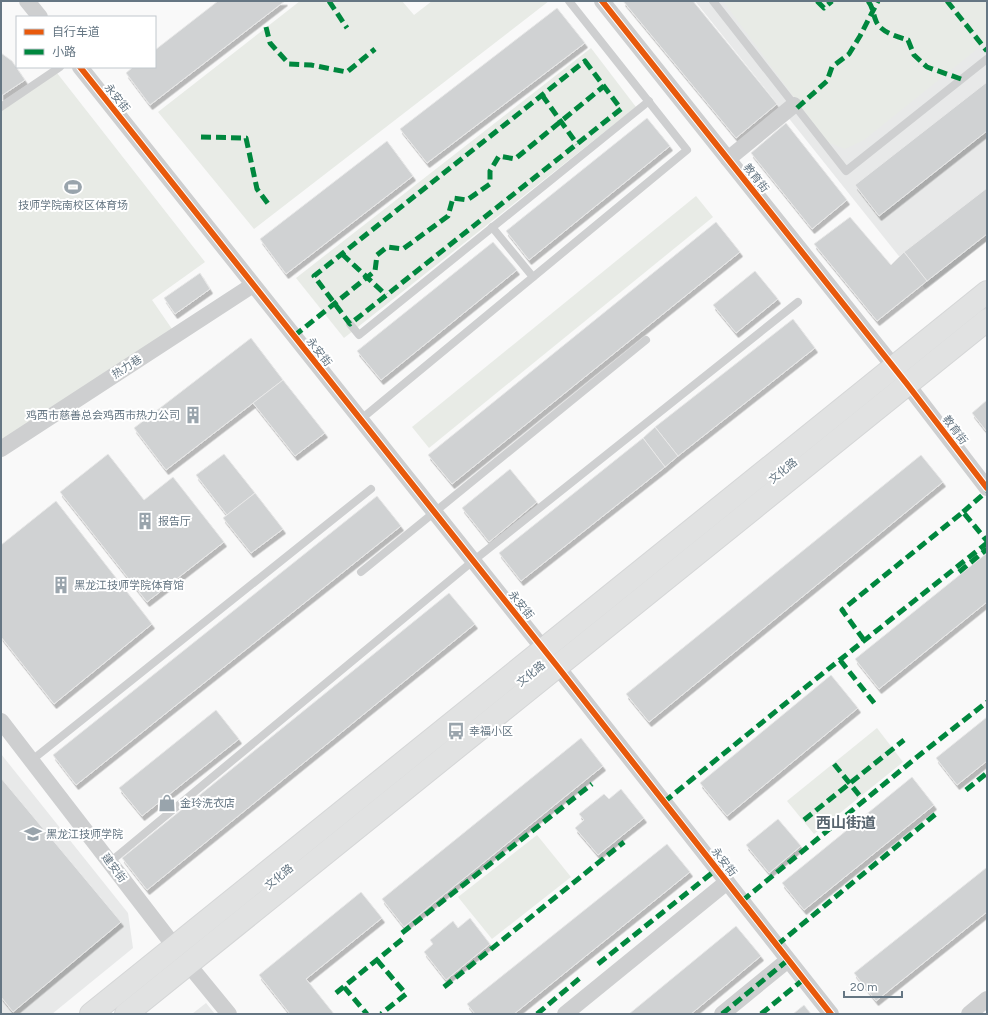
<svg xmlns="http://www.w3.org/2000/svg" width="988" height="1015" font-family="Figtree,'Noto Sans SC',sans-serif">
<style>
.built{fill:#e8e9e9}
.green{fill:#e8ebe6}
.building{fill:#d0d2d3;stroke:#e8e8e8;filter:url(#shadow)}
.lines{fill:none;stroke-linecap:round;stroke-linejoin:round}
.secondary-casing{stroke:#d5d6d7;stroke-width:24}
.service{stroke:#cecfd0;stroke-width:8}
.minor{stroke:#cecfd0;stroke-width:16}
.secondary{stroke:#e1e2e2;stroke-width:22}
.quiet{stroke:#00873e;stroke-width:5;stroke-dasharray:10 5;stroke-linecap:butt}
.cycleway-casing{stroke:#fff;stroke-width:8}
.cycleway{stroke:#e8590c;stroke-width:6}
.labels{text-anchor:middle;dominant-baseline:central;stroke-width:4;stroke-linejoin:round;paint-order:stroke}
.street-label{font-size:11px;fill:#657683;stroke:#fff}
.poi-label{font-size:11px;fill:#657683;stroke:#fff;text-anchor:start}
.district-label{font-size:15px;font-weight:bold;fill:#57646e;stroke:#fff}
</style>
<defs>
<filter id="shadow"><feDropShadow dx="2.5" dy="4.5" stdDeviation="0" flood-color="#0004"/></filter>
</defs>
<rect width="100%" height="100%" fill="#f9f9f9"/>
<g class="built">
<polygon points="695,1 987,1 987,241 926,290"/>
<polygon points="1,754 128,913 133,948 52,1014 1,1014"/>
<polygon points="206,1003 215,1014 192,1014"/>
</g>
<g class="green">
<polygon points="300,1 402,1 414,15 432,1 549,1 254,229 158,112"/>
<polygon points="723,1 987,1 987,41 864,140 845,149 827,142"/>
<polygon points="591,48 636,107 344,338 296,278"/>
<polygon points="57,73 205,262 152,300 172,329 1,442 1,111"/>
<polygon points="696,196 713,217 429,448 412,427"/>
<polygon points="877,728 903,762 814,834 787,801"/>
<polygon points="537,835 571,877 492,939 458,897"/>
</g>
<g class="building">
<polygon points="218,1 285,1 150,105 126,73 133,67 155,67 155,50"/>
<polygon points="623,1 693,1 777,104 736,138"/>
<polygon points="557,8 585,43 427,163 400,129"/>
<polygon points="1,53 12,61 25,80 1,96"/>
<polygon points="987,82 987,131 879,216 855,185"/>
<polygon points="647,118 670,146 529,260 506,231"/>
<polygon points="786,123 847,200 812,229 751,153"/>
<polygon points="387,141 413,176 286,274 260,239"/>
<polygon points="987,188 987,234 927,281 904,252"/>
<polygon points="850,217 891,265 904,252 927,281 877,321 814,244"/>
<polygon points="716,222 740,252 452,484 428,455"/>
<polygon points="493,242 517,270 381,380 357,351"/>
<polygon points="755,271 778,299 736,333 713,305"/>
<polygon points="200,273 210,289 175,314 164,298"/>
<polygon points="793,319 815,348 678,456 655,427"/>
<polygon points="251,338 283,380 166,470 134,428"/>
<polygon points="283,380 325,433 295,456 253,403"/>
<polygon points="987,400 987,432 972,413"/>
<polygon points="655,427 678,456 665,467 643,438"/>
<polygon points="643,438 665,467 521,581 499,553"/>
<polygon points="108,454 144,500 173,477 224,542 147,602 60,492"/>
<polygon points="224,454 255,493 227,515 196,475"/>
<polygon points="921,455 943,482 649,722 626,694"/>
<polygon points="510,469 537,502 489,542 462,508"/>
<polygon points="255,493 283,529 251,553 223,518"/>
<polygon points="377,496 401,526 76,785 53,755"/>
<polygon points="56,501 152,624 54,704 1,637 1,545"/>
<polygon points="987,553 987,602 879,689 855,659"/>
<polygon points="449,593 475,624 147,890 122,858"/>
<polygon points="831,675 858,708 727,816 700,783"/>
<polygon points="216,710 239,739 142,816 119,788"/>
<polygon points="987,717 987,761 957,785 936,758"/>
<polygon points="581,738 603,766 404,927 382,899"/>
<polygon points="912,777 934,805 804,910 782,883"/>
<polygon points="1,778 121,922 13,1012 1,997"/>
<polygon points="621,789 644,818 598,855 575,828 584,820 579,814 604,794 609,799"/>
<polygon points="778,819 801,846 769,873 746,845"/>
<polygon points="667,844 690,872 514,1014 475,1014 467,1004"/>
<polygon points="986,868 987,869 987,912 876,1001 854,973"/>
<polygon points="361,892 382,918 306,979 334,1014 290,1014 259,975"/>
<polygon points="470,918 490,944 446,980 424,952 433,944 430,940 453,921 458,928"/>
<polygon points="736,926 761,956 691,1014 629,1014"/>
<polygon points="804,1005 811,1014 793,1014"/>
</g>
<g class="lines">
<g class="secondary-casing">
<g id="secondary">
<polyline points="91,1014 987,292"/>
<polyline points="126,1014 987,320"/>
</g>
</g>
<g class="service">
<polyline points="713,1 846,171 987,59"/>
<polyline points="1,107 60,67"/>
<polyline points="492,227 533,277"/>
<polyline points="350,324 359,335 649,101"/>
<polyline points="360,420 687,150 569,1"/>
<polyline points="361,572 646,340"/>
<polyline points="32,760 371,489"/>
<polyline points="110,862 473,561 798,302"/>
</g>
<g class="minor">
<polyline points="27,1 40,17"/>
<polyline points="602,1 894,367"/>
<polyline points="80,67 557,666 831,1014"/>
<polyline points="728,159 794,105"/>
<polyline points="907,384 987,488"/>
<polyline points="1,449 253,285"/>
<polyline points="1,721 188,964 229,1014"/>
<polyline points="565,1014 727,882"/>
<polyline points="722,1014 788,960"/>
<polyline points="969,1014 987,999"/>
</g>
<use href="#secondary" class="secondary"/>
<g class="quiet">
<polyline points="329,1 347,28"/>
<polyline points="817,1 824,8 832,1"/>
<path d="M868,1C873,7 873,14 876,21C880,32 898,37 908,40L914,55L927,67L961,79"/>
<polyline points="947,1 987,51"/>
<polyline points="266,27 270,43 289,64 311,65 347,72 375,49"/>
<polygon points="585,61 621,109 350,324 314,276"/>
<polyline points="542,95 577,144"/>
<polyline points="797,108 827,81 832,67 849,54 860,36 878,1"/>
<polyline points="201,137 246,138 257,189 269,205"/>
<polyline points="342,254 386,295"/>
<polyline points="294,336 375,271 377,255 387,247 403,249 448,216 453,198 467,200 490,184 490,171 499,156 515,159 604,86"/>
<polyline points="963,512 987,491"/>
<polyline points="959,572 987,549"/>
<polyline points="864,640 842,610 963,512 987,541"/>
<polyline points="840,660 875,704"/>
<polyline points="834,764 864,801"/>
<polyline points="966,790 987,773"/>
<polyline points="664,802 812,682 987,543"/>
<polyline points="804,820 904,740"/>
<polyline points="742,901 917,757 987,702"/>
<polyline points="402,933 592,784"/>
<polyline points="777,945 937,813"/>
<polyline points="377,960 406,994 381,1014"/>
<polyline points="598,964 717,869"/>
<polyline points="344,987 367,1014"/>
<polyline points="444,987 624,842"/>
<polyline points="336,993 405,937"/>
<polyline points="537,1014 580,978"/>
<polyline points="722,1014 788,960"/>
<polyline points="761,1014 804,979"/>
</g>
<g class="cycleway-casing">
<g id="cycleway">
<polyline points="602,1 907,384 987,488"/>
<polyline points="80,67 557,666 831,1014"/>
</g>
</g>
<use href="#cycleway" class="cycleway"/>
</g>
<defs>
<g id="stadium-bare" transform="scale(1.38)"><path d="M0-5a6.5 5 0 1 0 0 10a6.5 5 0 1 0 0-10ZM-3.5-1.8h7v3.6h-7Z" fill="#99a4ac" stroke="#fff" stroke-width="2.5" paint-order="stroke"/></g>
<g id="building-bare" transform="scale(1.38)"><path d="M-4-6H4V6H1V3H-1V6H-4ZM-2.5-4.3h1.7v1.8h-1.7ZM.8-4.3h1.7v1.8H.8ZM-2.5-1h1.7V.8h-1.7ZM.8-1h1.7V.8H.8Z" fill="#99a4ac" stroke="#fff" stroke-width="2.5" paint-order="stroke"/></g>
<g id="bus-bare" transform="scale(1.38)"><path d="M-5-6H5V4H4V6H2V4H-2V6H-4V4H-5ZM-3.5-4V0h7V-4ZM-3.5 1.2v1.5H-2V1.2ZM2 1.2v1.5H3.5V1.2Z" fill="#99a4ac" stroke="#fff" stroke-width="2.5" paint-order="stroke"/></g>
<g id="shop-bare" transform="scale(1.38)"><path d="M-5-2.5h2.3a2.7 3.5 0 0 1 5.4 0H5L5.5 6h-11ZM-1.5-2.5h3a1.5 2.3 0 0 0-3 0Z" fill="#99a4ac" stroke="#fff" stroke-width="2.5" paint-order="stroke"/></g>
<g id="university-bare" transform="scale(1.38)"><path d="M0-5L7-2L0 1L-7-2ZM-4 1L0 2.5L4 1V4Q0 6-4 4Z" fill="#99a4ac" stroke="#fff" stroke-width="2.5" paint-order="stroke"/></g>
</defs>
<g fill-rule="evenodd">
<use href="#stadium-bare" x="73" y="187"/>
<use href="#building-bare" x="193" y="415"/>
<use href="#building-bare" x="145" y="521"/>
<use href="#building-bare" x="61" y="585"/>
<use href="#bus-bare" x="456" y="731"/>
<use href="#shop-bare" x="167" y="803"/>
<use href="#university-bare" x="33" y="834"/>
</g>
<g class="labels">
<g class="street-label">
<text transform="translate(117 98) rotate(51)">永安街</text>
<text transform="translate(756 178) rotate(52)">教育街</text>
<text transform="translate(319 352) rotate(52)">永安街</text>
<text transform="translate(127 367) rotate(-33)">热力巷</text>
<text transform="translate(955 430) rotate(53)">教育街</text>
<text transform="translate(783 471) rotate(-39)">文化路</text>
<text transform="translate(521 605) rotate(51)">永安街</text>
<text transform="translate(531 674) rotate(-39)">文化路</text>
<text transform="translate(724 862) rotate(52)">永安街</text>
<text transform="translate(114 868) rotate(53)">建安街</text>
<text transform="translate(279 877) rotate(-39)">文化路</text>
</g>
<g class="poi-label">
<text x="73" y="205" text-anchor="middle">技师学院南校区体育场</text>
<text x="180" y="415" text-anchor="end">鸡西市慈善总会鸡西市热力公司</text>
<text x="158" y="521">报告厅</text>
<text x="74" y="585">黑龙江技师学院体育馆</text>
<text x="469" y="731">幸福小区</text>
<text x="180" y="803">金玲洗衣店</text>
<text x="46" y="834">黑龙江技师学院</text>
</g>
<g class="district-label">
<text x="846" y="823">西山街道</text>
</g>
</g>
<rect width="988" height="1015" fill="none" stroke="#657683" stroke-width="4"/>
<rect x="16" y="16" width="140" height="52" fill="#ffffff" stroke="#c1c8cd"/>
<rect x="24" y="29" width="20" height="6" fill="#e8590c" stroke="#c1c8cd"/>
<text x="52" y="36" font-size="12" fill="#657683">自行车道</text>
<rect x="24" y="49" width="20" height="6" fill="#00873e" stroke="#c1c8cd"/>
<text x="52" y="56" font-size="12" fill="#657683">小路</text>
<path d="M844 991v6h58v-6" fill="none" stroke="#657683" stroke-width="2"/>
<text x="850" y="991" font-size="12" fill="#657683" stroke="#ffffff" stroke-width="3" paint-order="stroke">20 m</text>
</svg>
